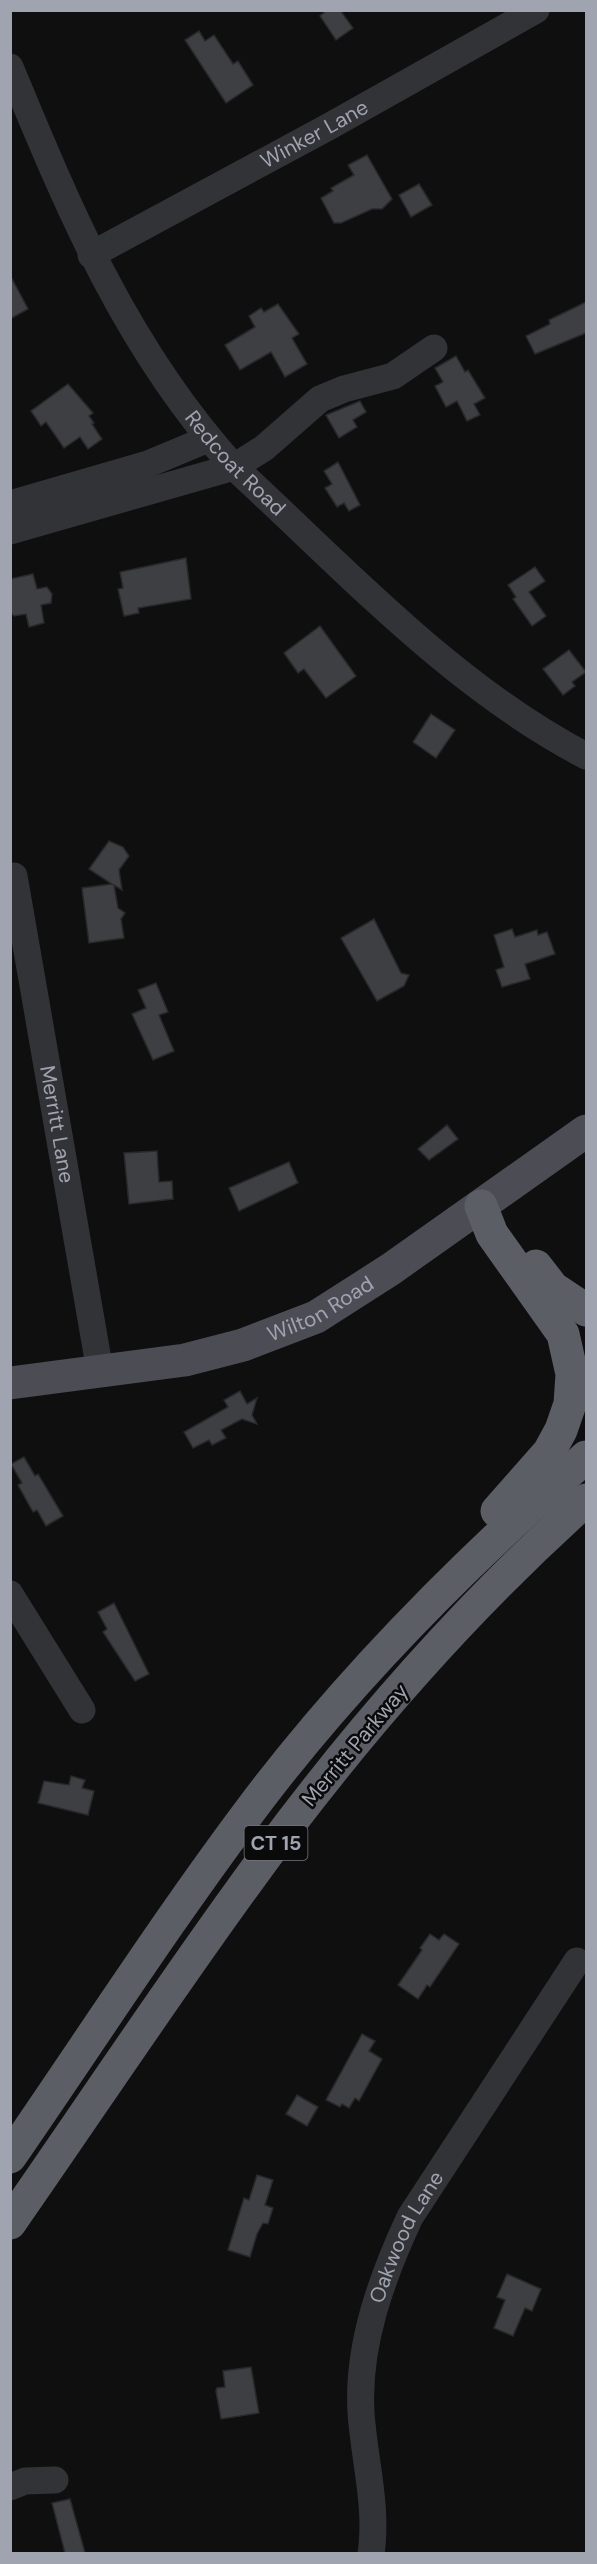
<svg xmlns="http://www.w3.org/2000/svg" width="597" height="2564" font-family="'DM Sans',sans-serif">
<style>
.building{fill:#3e3f43;stroke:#29292c;stroke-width:1.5}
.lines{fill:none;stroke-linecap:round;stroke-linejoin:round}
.minor{stroke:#323337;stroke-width:27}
.major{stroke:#4c4d54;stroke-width:33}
.highway{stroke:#5c5e66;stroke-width:33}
.labels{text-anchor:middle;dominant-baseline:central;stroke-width:5;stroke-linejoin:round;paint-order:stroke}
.shield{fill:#0a0a0b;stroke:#73767e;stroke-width:1.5}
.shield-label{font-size:20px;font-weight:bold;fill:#a0a4b0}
.street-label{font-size:21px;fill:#a0a4b0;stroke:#0a0a0b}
</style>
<rect width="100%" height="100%" fill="#0f0f10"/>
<g class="building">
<polygon points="327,10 340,10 353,28 336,40 320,16"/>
<polygon points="199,31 205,41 214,35 233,64 238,61 253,85 226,103 185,40"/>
<polygon points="367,155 392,199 382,209 372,209 341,223 334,223 321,198 333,191 331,188 354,175 348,165"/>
<polygon points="419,184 432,205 411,217 399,195"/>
<polygon points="10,275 28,309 10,319"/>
<polygon points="586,302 586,333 535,354 526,336 550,324 549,320"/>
<polygon points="278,304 299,334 292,338 307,364 285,377 271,352 240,370 225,345 255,327 249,316 261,308 264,312"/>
<polygon points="456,356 465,372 468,370 485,398 474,404 480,415 467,421 457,401 446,407 435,386 443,382 435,368"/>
<polygon points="68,384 93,413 89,416 94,423 92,424 102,439 88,449 80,437 64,448 46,422 41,426 31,411"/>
<polygon points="360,401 366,412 353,420 357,427 339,438 326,415"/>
<polygon points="338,462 360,505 349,511 344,503 337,507 325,488 332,484 324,471"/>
<polygon points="186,558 191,599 138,608 139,613 124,616 118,589 123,588 120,572"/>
<polygon points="535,567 545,581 529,592 546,616 532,626 513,599 516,597 508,585"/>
<polygon points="33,574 37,589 47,587 52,594 51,603 41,605 44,623 29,627 26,614 14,616 10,612 10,579"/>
<polygon points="320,626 356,676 326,698 304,669 298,673 284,653"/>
<polygon points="569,650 586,672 572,682 575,686 563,695 543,669"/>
<polygon points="431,714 455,730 436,758 413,742"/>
<polygon points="109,841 123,847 129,856 119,870 122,890 114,885 118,908 125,913 121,919 124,938 89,943 82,888 112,884 89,869"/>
<polygon points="374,919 401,973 409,975 404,986 377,1001 341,938"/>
<polygon points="512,929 515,937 537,930 538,935 547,932 555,954 525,964 530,979 502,987 496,970 504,967 494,935"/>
<polygon points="156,983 168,1012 159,1015 174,1051 153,1060 132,1014 146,1008 138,990"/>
<polygon points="447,1125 458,1139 429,1160 418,1149"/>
<polygon points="157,1151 159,1182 172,1181 173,1199 129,1204 124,1153"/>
<polygon points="289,1162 298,1183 239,1211 229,1188"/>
<polygon points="240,1391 247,1404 257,1398 252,1415 257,1424 242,1419 221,1430 226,1438 212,1445 209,1440 193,1448 184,1432 228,1407 224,1400"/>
<polygon points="24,1457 35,1476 38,1474 63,1516 46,1526 37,1510 33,1512 18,1485 22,1483 11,1464"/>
<polygon points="114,1603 149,1674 135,1681 103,1632 107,1629 98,1612"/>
<polygon points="71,1776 85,1780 82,1788 94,1791 88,1815 38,1803 44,1781 69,1785"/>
<polygon points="430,1934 439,1940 444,1934 459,1944 430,1987 427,1985 418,1999 398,1985 422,1950 420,1948"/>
<polygon points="362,2034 375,2041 369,2051 382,2059 359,2101 355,2098 349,2108 342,2104 340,2107 326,2100"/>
<polygon points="297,2095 318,2107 307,2126 286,2114"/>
<polygon points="257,2175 273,2180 265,2205 273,2208 268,2224 263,2223 257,2234 250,2257 228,2250 244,2198 249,2200"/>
<polygon points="507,2274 541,2289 532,2311 525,2308 513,2336 494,2328 505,2300 497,2297"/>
<polygon points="251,2367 259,2413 221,2419 216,2391 217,2388 225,2387 223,2371"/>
<polygon points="70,2499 85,2553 65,2553 52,2503"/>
</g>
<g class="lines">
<g class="minor">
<path id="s1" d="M10,67C70,212 127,349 234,467C345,569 452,686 586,756"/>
<path id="s2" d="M91,255L330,126L536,10"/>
<polyline points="10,504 148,464 208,439"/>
<polyline points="10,531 234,467 264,448 320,399 344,389 393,376 434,348"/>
<path id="s3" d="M14,876L100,1371"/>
<polyline points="10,1594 82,1710"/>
<polyline points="10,2487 25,2481 55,2480"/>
<path id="s4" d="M371,2554C378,2505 364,2460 361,2412C357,2345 382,2277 410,2217L577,1961"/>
</g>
<path class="major" id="s5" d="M10,1383L185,1360L243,1345L316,1317L391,1269L586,1131"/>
<g class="highway">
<polyline points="481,1206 492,1234 563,1334 572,1374 570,1404 561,1430 549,1452 497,1511"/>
<polyline points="536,1266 553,1288 586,1310"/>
<path d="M10,2157C92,2038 171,1915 258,1800C353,1675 468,1560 586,1457"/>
<path d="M10,2223C88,2111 164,1996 244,1886C344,1747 459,1614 586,1500"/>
</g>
</g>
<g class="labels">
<rect class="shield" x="244.5" y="1826" width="63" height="34" rx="4.5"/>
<g class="shield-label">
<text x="276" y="1843">CT 15</text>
</g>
<g class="street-label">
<text stroke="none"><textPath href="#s2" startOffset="254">Winker Lane</textPath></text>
<text stroke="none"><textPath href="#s1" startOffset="459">Redcoat Road</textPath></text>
<text stroke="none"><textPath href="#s3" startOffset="252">Merritt Lane</textPath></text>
<text stroke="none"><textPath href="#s5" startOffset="322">Wilton Road</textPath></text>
<text transform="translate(355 1745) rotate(-50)">Merritt Parkway</text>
<text stroke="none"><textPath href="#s4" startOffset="326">Oakwood Lane</textPath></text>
</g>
</g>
<rect width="597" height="2564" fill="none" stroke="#a0a4b0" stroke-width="24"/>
</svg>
